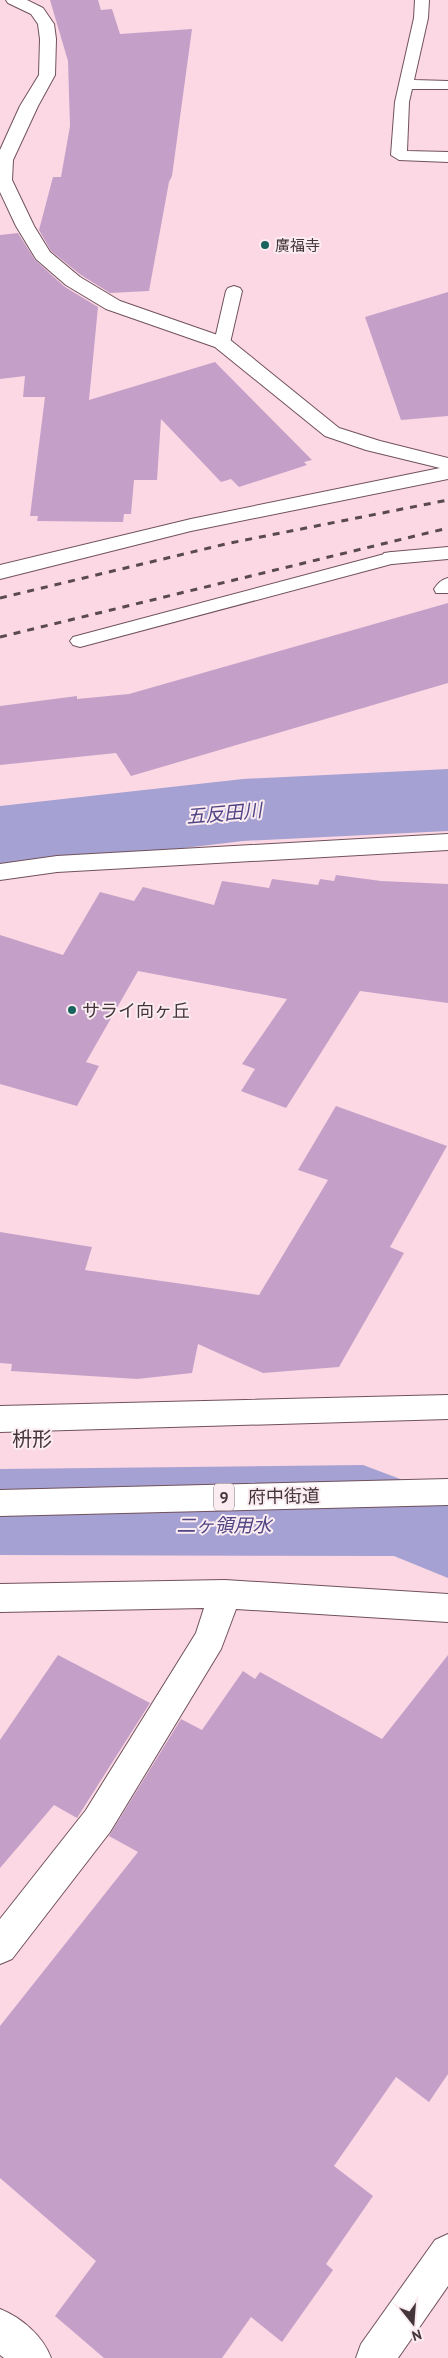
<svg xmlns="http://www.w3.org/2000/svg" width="448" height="2358" font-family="'PT Sans','Noto Sans JP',sans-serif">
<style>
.water{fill:#a5a1d2}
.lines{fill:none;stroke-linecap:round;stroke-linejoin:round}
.river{fill:#a5a1d2;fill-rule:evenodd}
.building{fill:#c4a0c9}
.service-casing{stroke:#70525c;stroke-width:2}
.minor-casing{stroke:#70525c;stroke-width:2}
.tertiary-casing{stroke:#70525c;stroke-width:2}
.primary-casing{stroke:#70525c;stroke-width:2}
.service{fill:#fff;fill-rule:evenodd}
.minor{fill:#fff;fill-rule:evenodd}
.tertiary{fill:#fff;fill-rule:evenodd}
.primary{fill:#fff;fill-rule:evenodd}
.rail{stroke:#5a494e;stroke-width:3;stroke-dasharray:7 7;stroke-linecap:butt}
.poi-dot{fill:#17635d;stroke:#fbecf1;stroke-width:2}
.labels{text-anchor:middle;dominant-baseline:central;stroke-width:4;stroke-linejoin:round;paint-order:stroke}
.far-poi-label{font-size:15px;fill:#433539;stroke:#fbecf1;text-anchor:start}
.shield{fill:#fbecf1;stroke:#7a6c70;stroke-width:1}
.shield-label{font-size:16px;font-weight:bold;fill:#433539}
.poi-label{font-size:18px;fill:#433539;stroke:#fbecf1;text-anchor:start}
.street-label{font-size:18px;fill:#433539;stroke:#fbecf1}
.water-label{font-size:19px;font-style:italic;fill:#4f4584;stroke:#fbecf1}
.quarter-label{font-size:20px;fill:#433539;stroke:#fbecf1}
</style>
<rect width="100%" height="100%" fill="#fcd8e4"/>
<polygon class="water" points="363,1465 448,1497 448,1578 394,1556 0,1555 0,1469"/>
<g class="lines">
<polygon class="river" points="448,769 448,831 243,841 0,870 0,806 243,779"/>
</g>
<g class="building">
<polygon points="50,0 98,0 101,10 112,9 120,34 192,29 172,176 169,182 149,291 110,293 81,275 51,251 39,230 53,177 61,177 70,126 68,61"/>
<polygon points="18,233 35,260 65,287 98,307 89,400 215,362 312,460 304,462 307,465 239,487 231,479 221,482 161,419 157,480 134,480 131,514 124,514 123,522 37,521 38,516 30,516 45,397 23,397 25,376 0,379 0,235"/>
<polygon points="448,292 448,416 401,420 365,317"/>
<polygon points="448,603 448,683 131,776 116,753 0,765 0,706 77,696 77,699 129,694"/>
<polygon points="336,875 381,881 448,884 448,1003 360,991 286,1108 241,1091 255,1069 242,1064 287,999 138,971 86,1062 99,1066 77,1106 0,1084 0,935 63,955 100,892 134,901 143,887 214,905 222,881 269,888 272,879 318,885 320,879 334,881"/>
<polygon points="336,1106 447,1146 390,1247 404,1253 339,1367 263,1373 198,1344 192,1373 137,1379 11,1371 12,1364 0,1363 0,1232 92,1247 85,1270 259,1295 328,1180 298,1170"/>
<polygon points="58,1655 150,1703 77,1818 54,1805 0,1868 0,1740"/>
<polygon points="448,1655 448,2074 429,2102 396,2077 334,2166 373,2196 326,2264 333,2270 282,2342 251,2317 222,2358 104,2358 55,2316 96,2261 0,2178 0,2026 138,1852 109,1836 181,1719 202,1730 243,1671 255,1679 260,1672 382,1739"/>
</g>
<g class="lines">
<g class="service-casing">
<g id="service">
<polygon points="415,0 429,0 428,18 414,80 448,81 448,89 412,89 409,102 407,151 448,152 448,162 399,160 391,155 395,102 414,18"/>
<polygon points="234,286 240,288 242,291 230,343 228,347 216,347 214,343 226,291 228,288"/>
<polygon points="392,552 399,554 401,558 399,562 80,647 73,645 70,641 73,637"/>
<path d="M448,578V593H436L434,589C438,583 441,580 448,578Z"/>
</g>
</g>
<g class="minor-casing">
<g id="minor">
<polygon points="6,0 27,0 43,8 54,24 56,39 55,75 38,106 13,160 12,180 34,226 50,252 80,277 120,301 229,339 339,428 380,441 448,458 448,479 191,531 0,579 0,565 191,519 440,468 366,450 325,436 215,347 106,309 66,285 36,259 16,226 0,192 0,150 20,106 39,75 40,39 38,24 31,14 8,3"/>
<polygon points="448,547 448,559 392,564 384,563 381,558 384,553 392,552"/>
<polygon points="448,834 448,850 57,872 0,880 0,864 57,856"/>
<polygon points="448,1395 448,1419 0,1432 0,1406"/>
<polygon points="225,1580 448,1594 448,1622 236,1609 221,1649 110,1832 12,1959 0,1964 0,1919 86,1810 196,1633 204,1608 0,1612 0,1584"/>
<path d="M0,2309C22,2318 43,2336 51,2358H4L0,2355Z"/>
</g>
</g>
<g class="tertiary-casing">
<polygon id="tertiary" points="448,2234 448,2286 398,2358 356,2358 361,2344 435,2240"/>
</g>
<g class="primary-casing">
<polygon id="primary" points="448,1479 448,1505 0,1516 0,1490"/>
</g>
<use href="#service" class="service"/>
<use href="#minor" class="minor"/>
<use href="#tertiary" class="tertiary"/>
<use href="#primary" class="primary"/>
<g class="rail">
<polyline points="0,598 230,543 448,500"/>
<polyline points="0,637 448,528"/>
</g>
</g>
<g class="poi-dot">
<circle cx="265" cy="245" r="5"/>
<circle cx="72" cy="1010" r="5"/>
</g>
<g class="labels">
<g class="far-poi-label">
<text x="275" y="245">廣福寺</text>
</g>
<rect class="shield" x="214" y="1483.5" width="20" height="27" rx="4"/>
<g class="shield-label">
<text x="224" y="1497">9</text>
</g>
<g class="poi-label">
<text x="82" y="1010">サライ向ヶ丘</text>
</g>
<g class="street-label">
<text transform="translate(284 1496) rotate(-1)">府中街道</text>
</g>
<g class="water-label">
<text transform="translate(224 813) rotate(-5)">五反田川</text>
<text x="224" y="1525">二ヶ領用水</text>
</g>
<g class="quarter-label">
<text x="32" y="1439">枡形</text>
</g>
</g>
<g transform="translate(413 2323) rotate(163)" stroke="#fbecf1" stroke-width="4" paint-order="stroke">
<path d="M0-4L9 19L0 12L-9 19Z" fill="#433539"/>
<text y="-8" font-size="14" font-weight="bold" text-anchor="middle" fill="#433539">N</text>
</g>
</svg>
